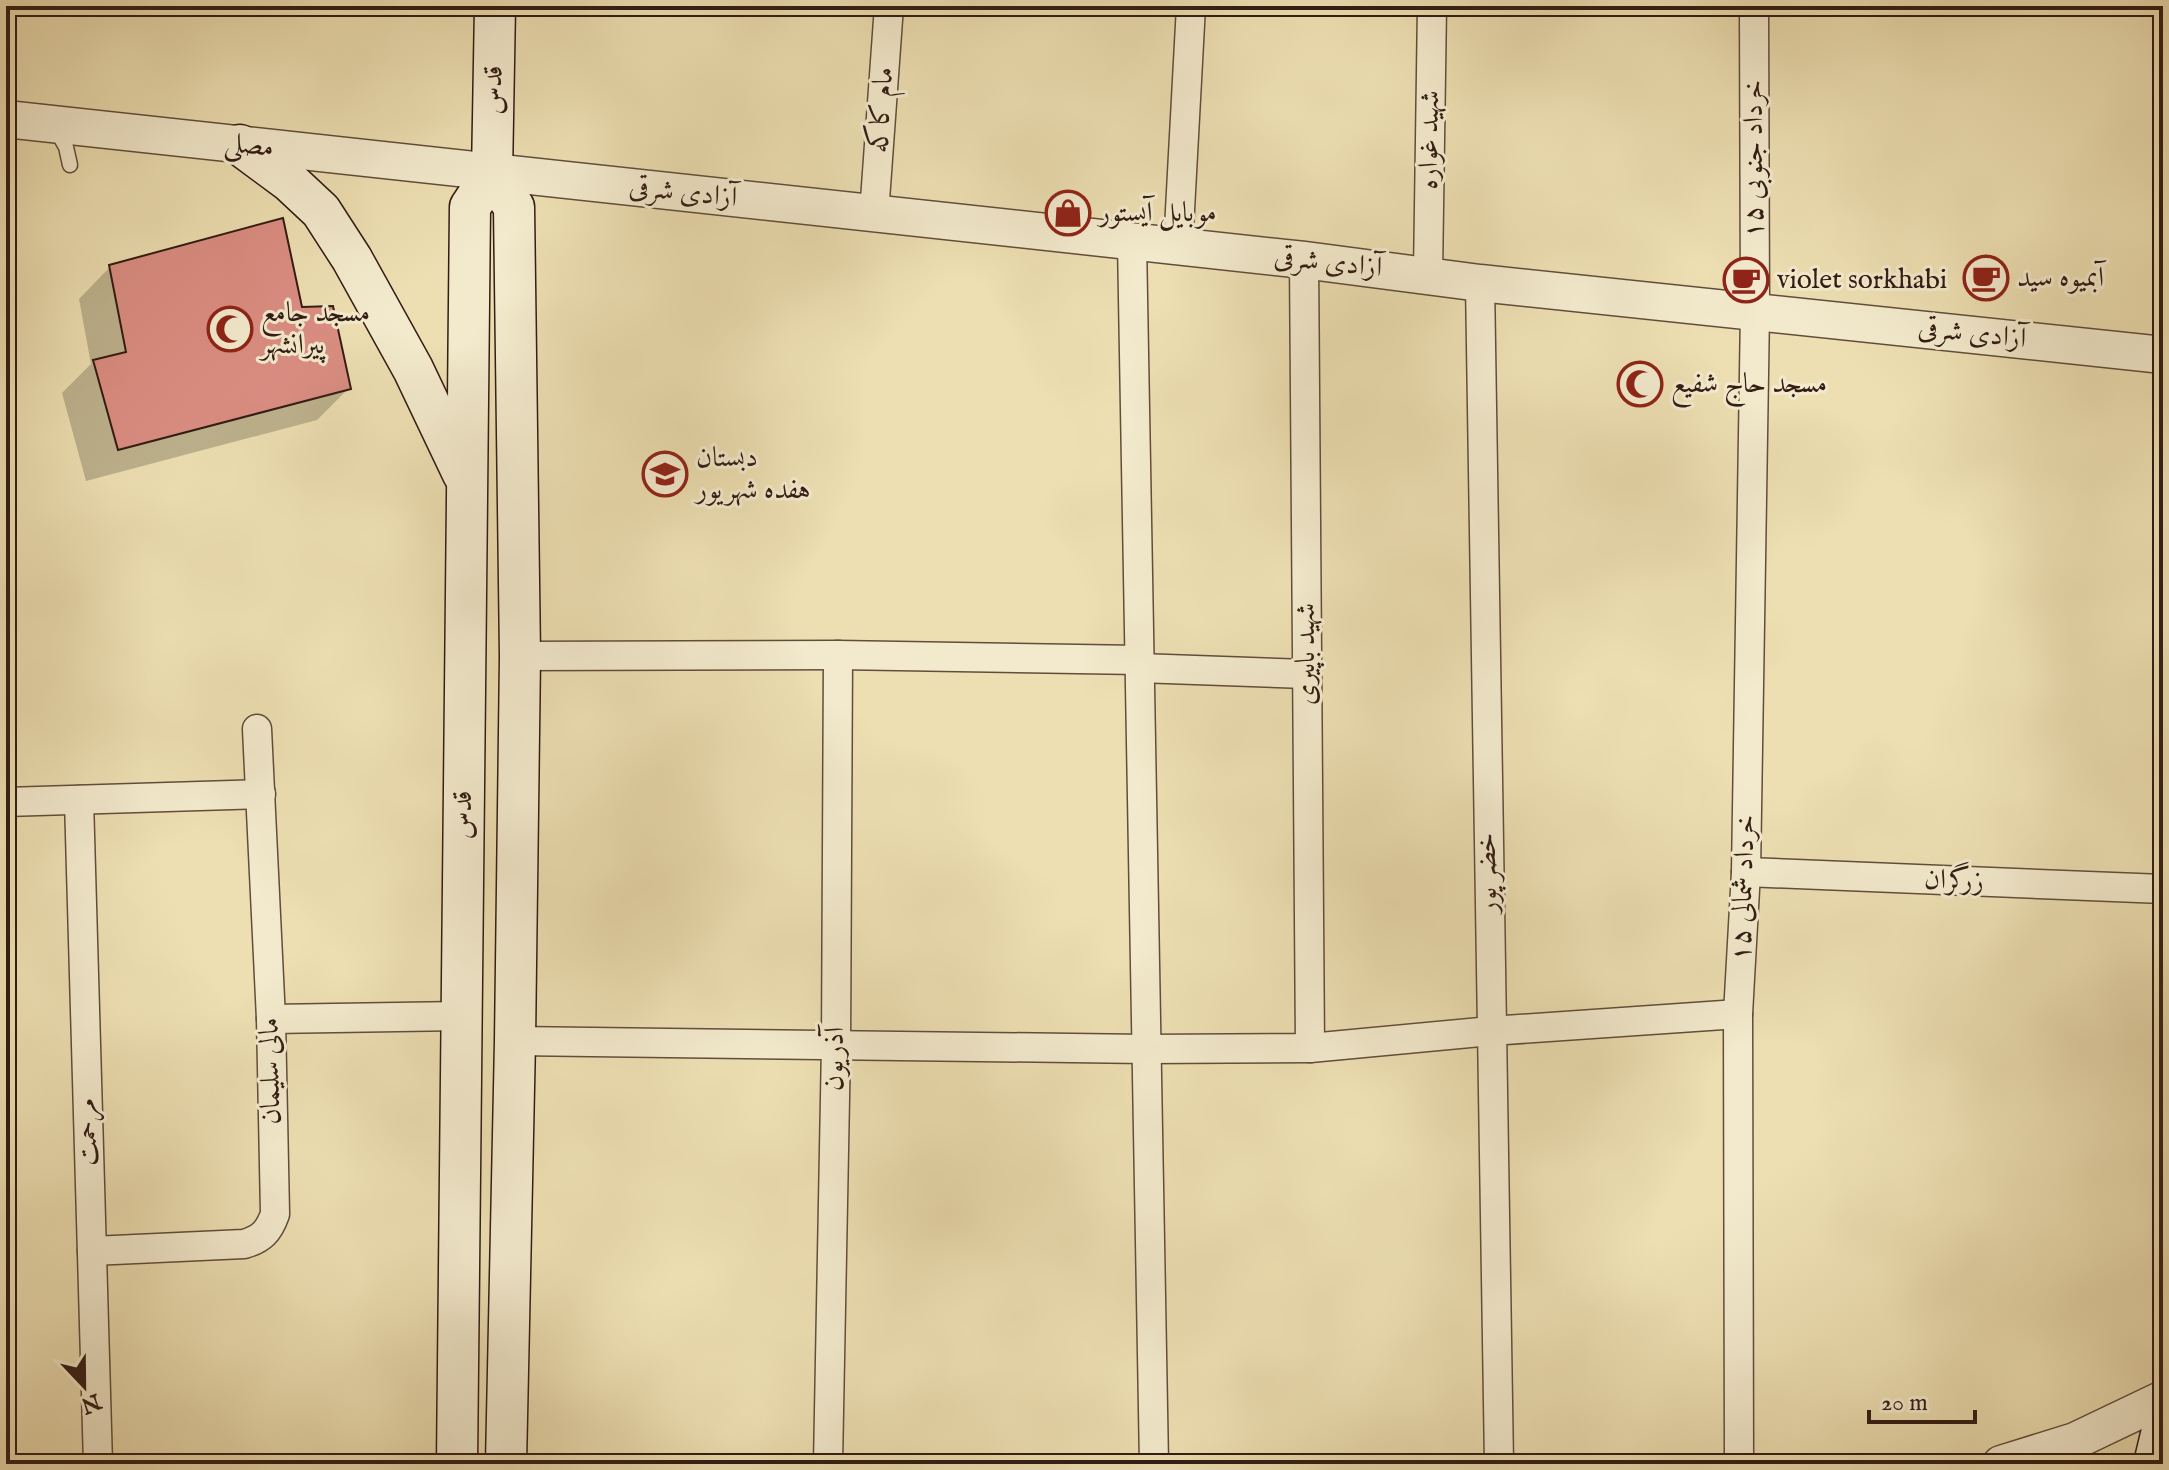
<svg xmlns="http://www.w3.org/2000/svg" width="2169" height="1470" font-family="'IM FELL English',Amiri,serif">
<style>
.shadow{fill:#0003}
.building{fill:#db8e83;stroke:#321c14;stroke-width:2}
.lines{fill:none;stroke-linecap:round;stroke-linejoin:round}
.service-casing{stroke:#614d3c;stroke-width:17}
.minor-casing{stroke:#614d3c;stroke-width:31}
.tertiary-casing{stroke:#614d3c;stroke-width:39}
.secondary-casing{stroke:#321c14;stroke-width:43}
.service{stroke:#f3eacd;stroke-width:14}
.minor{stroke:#f3eacd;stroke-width:28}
.tertiary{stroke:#f3eacd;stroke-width:36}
.secondary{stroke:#f3eacd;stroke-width:40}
.labels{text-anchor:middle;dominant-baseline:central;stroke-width:6;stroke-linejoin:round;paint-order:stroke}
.street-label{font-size:28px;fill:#321c14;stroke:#f3eacd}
.poi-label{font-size:28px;fill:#321c14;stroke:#f3eacd;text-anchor:start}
</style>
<rect width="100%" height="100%" fill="#eddfb2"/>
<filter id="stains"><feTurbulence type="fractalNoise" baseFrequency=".0025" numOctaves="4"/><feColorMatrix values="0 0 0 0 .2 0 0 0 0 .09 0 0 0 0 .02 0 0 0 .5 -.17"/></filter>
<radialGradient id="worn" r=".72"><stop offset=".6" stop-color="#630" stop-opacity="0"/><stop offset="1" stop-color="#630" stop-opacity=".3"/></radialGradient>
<polygon class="shadow" points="110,267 301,309 349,388 317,420 86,481 62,393 91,364 79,299"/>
<polygon class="building" points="283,218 302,307 333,306 351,389 118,450 93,360 126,352 109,265"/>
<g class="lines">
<g class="service-casing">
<polyline id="service" points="55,128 66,147 70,165"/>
</g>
<g class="minor-casing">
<g id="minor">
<polyline points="874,214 889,6"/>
<polyline points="1132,242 1154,1464"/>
<polyline points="1178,247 1191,6"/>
<polyline points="1304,260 1310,1048"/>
<polyline points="1428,274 1432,6"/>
<polyline points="1480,283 1499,1464"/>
<polyline points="520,656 838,655 1139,660"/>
<polyline points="1139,668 1306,674"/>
<polyline points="79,800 98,1464"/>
<polyline points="6,802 261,794"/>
<polyline points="1746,872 2163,889"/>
<polyline points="271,1019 461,1016"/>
<polyline points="515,1041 1146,1049 1310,1048 1491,1031 1738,1014"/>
<path d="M92,1251L244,1244C262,1239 269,1231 275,1214L271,1019L257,729"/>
<polyline points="828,1464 836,1045 838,655"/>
<polyline points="1739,1464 1738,1014 1746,872 1755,311 1754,6"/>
</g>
</g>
<g class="tertiary-casing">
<g id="tertiary">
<polyline points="6,119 1304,260 1480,283 2163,355"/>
<polyline points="2001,1464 2075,1441 2163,1399"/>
</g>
</g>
<g class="secondary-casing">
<g id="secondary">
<polyline points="240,145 290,182 321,211 352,259 413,369 463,474"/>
<polyline points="492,174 514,207 520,656 515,1041 506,1464"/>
<polyline points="457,1464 470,207 492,174 495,6"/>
<polyline points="2154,1464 2163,1426"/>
</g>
</g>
<use href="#service" class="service"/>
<use href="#minor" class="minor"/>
<use href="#tertiary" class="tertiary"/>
<use href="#secondary" class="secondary"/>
</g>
<defs>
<g id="shop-ring" transform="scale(2.3)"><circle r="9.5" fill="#f3eacd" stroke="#8f2418" stroke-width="1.5"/><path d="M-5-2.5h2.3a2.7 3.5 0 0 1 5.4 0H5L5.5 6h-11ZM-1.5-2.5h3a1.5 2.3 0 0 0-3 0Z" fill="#8f2418"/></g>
<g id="cafe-ring" transform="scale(2.3)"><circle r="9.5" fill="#f3eacd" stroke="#8f2418" stroke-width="1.5"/><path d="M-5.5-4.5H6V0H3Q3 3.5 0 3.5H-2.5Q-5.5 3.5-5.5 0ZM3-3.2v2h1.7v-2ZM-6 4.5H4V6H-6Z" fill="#8f2418"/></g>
<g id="mosque-ring" transform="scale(2.3)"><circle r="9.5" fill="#f3eacd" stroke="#8f2418" stroke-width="1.5"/><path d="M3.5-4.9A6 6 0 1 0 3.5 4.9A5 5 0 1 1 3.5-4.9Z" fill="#8f2418"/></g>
<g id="school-ring" transform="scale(2.3)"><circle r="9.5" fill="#f3eacd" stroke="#8f2418" stroke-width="1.5"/><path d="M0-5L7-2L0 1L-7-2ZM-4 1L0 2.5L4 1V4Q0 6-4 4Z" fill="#8f2418"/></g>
</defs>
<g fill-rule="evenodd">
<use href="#shop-ring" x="1068" y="213"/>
<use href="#cafe-ring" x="1986" y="278"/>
<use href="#cafe-ring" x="1746" y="280"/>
<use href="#mosque-ring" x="230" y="329"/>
<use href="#mosque-ring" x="1640" y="384"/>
<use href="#school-ring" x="665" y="474"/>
</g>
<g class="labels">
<g class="street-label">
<text transform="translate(494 90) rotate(-89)">قدس</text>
<text transform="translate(882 110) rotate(-86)">مام کاکه</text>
<text transform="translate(1430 140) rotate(-89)">شهید غواره</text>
<text transform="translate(249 146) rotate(6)">مصلی</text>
<text transform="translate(1754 159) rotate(-90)">۱۵ خرداد جنوبی</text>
<text transform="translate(683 193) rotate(6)">آزادی شرقی</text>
<text transform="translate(1328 263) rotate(6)">آزادی شرقی</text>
<text transform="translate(1972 334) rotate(6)">آزادی شرقی</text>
<text transform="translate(1306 654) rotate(-90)">شهید باپیری</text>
<text transform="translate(463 815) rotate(-90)">قدس</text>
<text transform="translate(1488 873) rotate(-91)">خضر پور</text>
<text transform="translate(1954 881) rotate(2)">زرگران</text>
<text transform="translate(1744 888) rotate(-88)">۱۵ خرداد شمالی</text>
<text transform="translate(835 1059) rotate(-89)">آذریون</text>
<text transform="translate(271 1071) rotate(-91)">مالی سلیمان</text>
<text transform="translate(88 1132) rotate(-92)">مرحمت</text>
</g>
<g class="poi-label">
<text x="1099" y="213">موبایل آیستور</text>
<text x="2017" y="278">آبمیوه سید</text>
<text x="1777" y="280">violet sorkhabi</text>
<text x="261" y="313">مسجد جامع<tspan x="261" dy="32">پیرانشهر</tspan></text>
<text x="1671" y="384">مسجد حاج شفیع</text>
<text x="696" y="458">دبستان<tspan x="696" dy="32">هفده شهریور</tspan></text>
</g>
</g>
<rect width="2169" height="1470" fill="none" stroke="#eddfb2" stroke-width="32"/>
<rect x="8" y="8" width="2153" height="1454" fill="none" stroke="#321c14" stroke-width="4"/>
<rect x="16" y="16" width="2137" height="1438" fill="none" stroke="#321c14" stroke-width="2"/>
<g transform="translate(84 1386) rotate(158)" stroke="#f3eacd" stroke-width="6" paint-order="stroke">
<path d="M0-6L14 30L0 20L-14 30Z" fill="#321c14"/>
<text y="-12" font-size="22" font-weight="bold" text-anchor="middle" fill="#321c14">N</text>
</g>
<path d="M1869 1410v12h106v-12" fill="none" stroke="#321c14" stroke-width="4"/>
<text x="1881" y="1410" font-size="24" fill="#321c14" stroke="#f3eacd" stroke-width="6" paint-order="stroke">20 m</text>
<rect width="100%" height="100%" filter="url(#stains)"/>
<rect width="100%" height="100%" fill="url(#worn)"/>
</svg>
